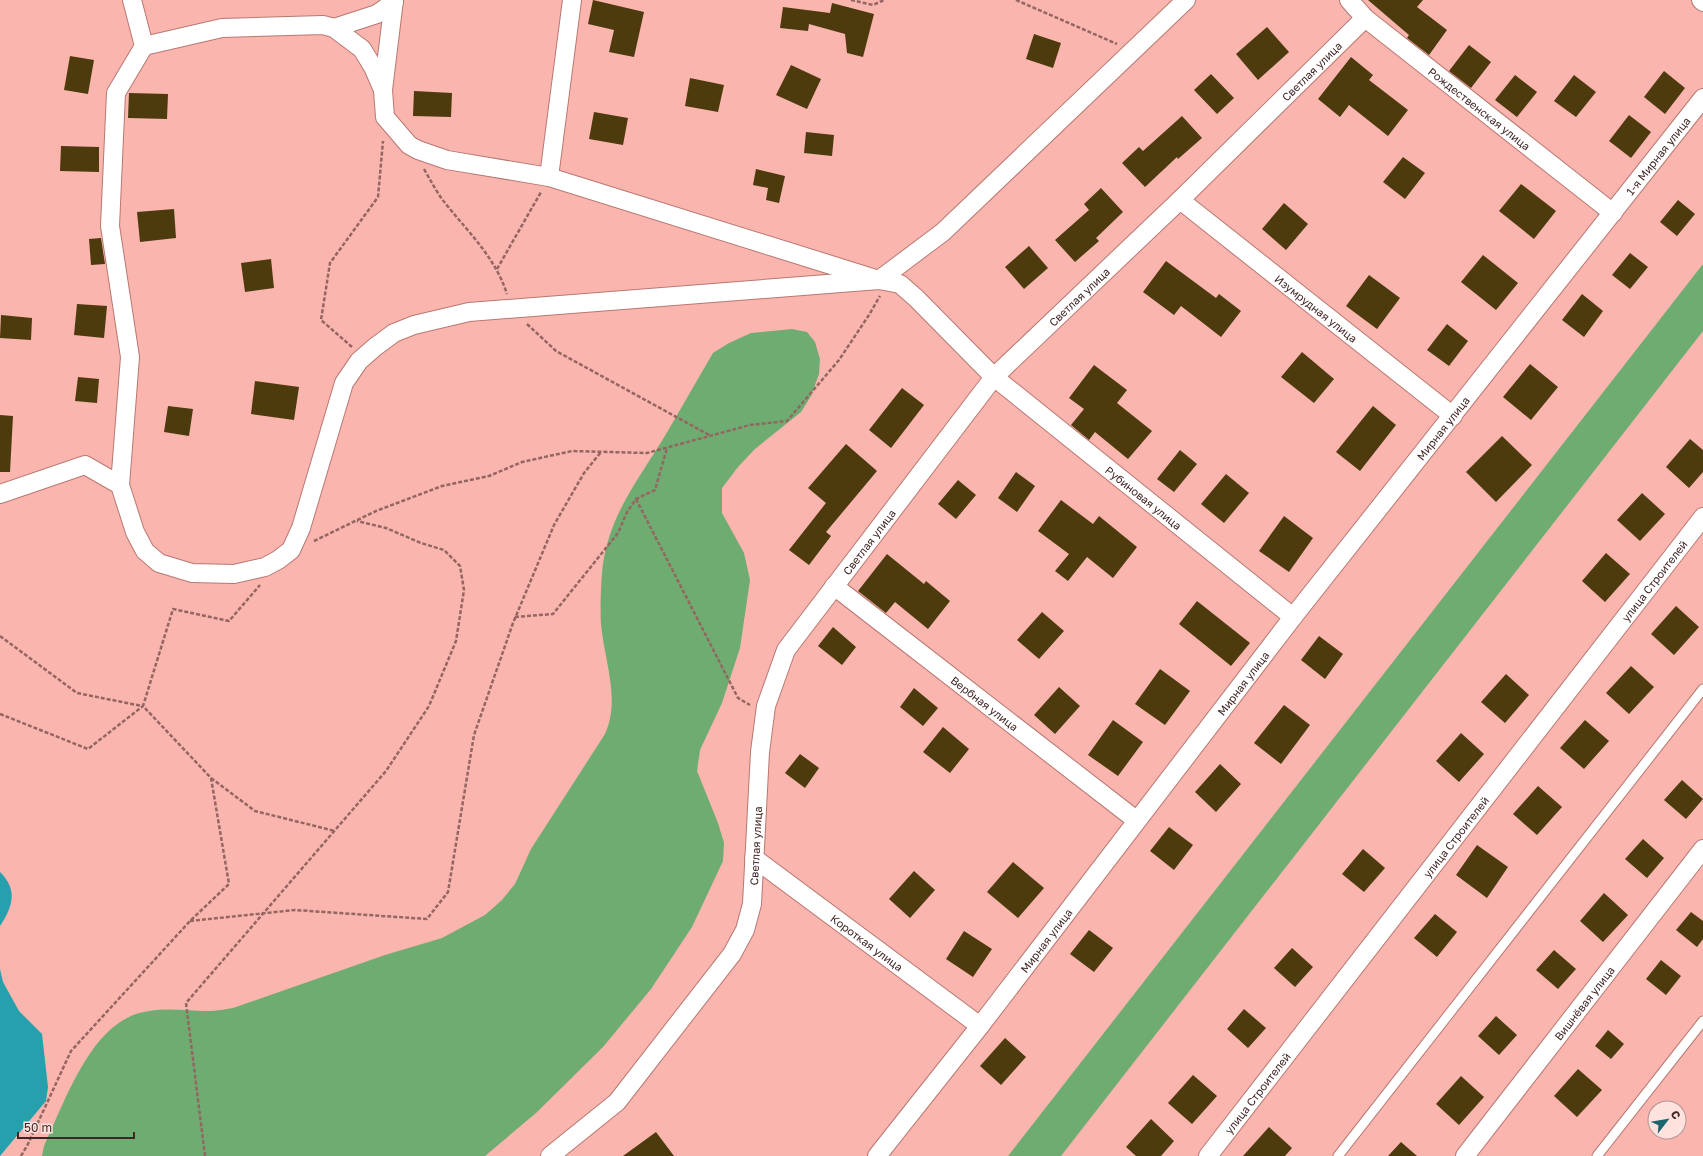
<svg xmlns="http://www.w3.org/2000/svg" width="1703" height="1156" font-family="'Golos Text',sans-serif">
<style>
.green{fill:#6fac72}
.water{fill:#26a0ac}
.building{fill:#4d3a0d}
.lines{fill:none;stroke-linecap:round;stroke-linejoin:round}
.lane-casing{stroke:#b87872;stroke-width:11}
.street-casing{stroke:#b87872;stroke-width:20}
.path{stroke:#946662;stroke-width:2.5;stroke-dasharray:4 2;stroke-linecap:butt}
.lane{stroke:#fff;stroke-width:9}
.street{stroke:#fff;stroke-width:18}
.labels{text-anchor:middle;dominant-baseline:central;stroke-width:4;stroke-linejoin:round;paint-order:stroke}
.street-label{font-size:11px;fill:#3f2523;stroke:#ffe2de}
</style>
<rect width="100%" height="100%" fill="#fab5ae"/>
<g class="green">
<polygon points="1703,264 1703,331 1061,1156 1008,1156"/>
<path d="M792,329L807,332L815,342L820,359L819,374L811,396L801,412L755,449L738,467L722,488V513L744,553L750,580L740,648L722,703L700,750L697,771L718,823L724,843L723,861L692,927L651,989L603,1047L536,1113L485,1156H42L44,1146C65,1102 91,1022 144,1012C166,1007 187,1011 208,1011C216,1011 225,1009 233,1008L385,955L442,938L485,915L502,900L515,884L531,849L605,734C621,699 604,660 601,624C600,609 601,579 603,564C611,511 640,478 666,434C682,407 697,380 713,353L729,343L751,333Z"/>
</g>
<g class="water">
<path d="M0,872C18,890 13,906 0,926Z"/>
<polygon points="0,969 3,982 19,1011 42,1034 48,1087 46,1101 0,1156"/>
</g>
<g class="building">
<polygon points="593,0 644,12 634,57 609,52 614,30 588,24"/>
<polygon points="1368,0 1423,0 1417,7 1447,30 1429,55 1407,38 1409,35"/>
<polygon points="832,3 874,14 863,57 847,53 845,34 809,24 808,31 780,28 783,7 830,13"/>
<polygon points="1267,27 1289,52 1258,80 1236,54"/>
<polygon points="1034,34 1061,43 1053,68 1026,59"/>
<polygon points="1469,45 1491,62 1471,88 1449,71"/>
<polygon points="70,56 94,60 88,94 64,90"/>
<polygon points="1351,57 1373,75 1369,80 1408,110 1388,136 1349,105 1340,117 1318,99"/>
<polygon points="791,65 821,79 807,109 776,95"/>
<polygon points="1664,71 1685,88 1665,114 1644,97"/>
<polygon points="1211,74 1234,98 1217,114 1194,90"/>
<polygon points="1515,75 1537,92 1517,117 1495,100"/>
<polygon points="1574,75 1596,92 1576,117 1554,101"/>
<polygon points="690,78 724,85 718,112 685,106"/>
<polygon points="414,91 452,93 451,117 413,116"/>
<polygon points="129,93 168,94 167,119 128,118"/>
<polygon points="594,112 628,118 623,145 589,139"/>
<polygon points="1629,115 1651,132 1631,158 1609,141"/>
<polygon points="1182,116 1202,138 1178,159 1177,157 1145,187 1122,163 1139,147 1143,151"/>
<polygon points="806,132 834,135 832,156 804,153"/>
<polygon points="61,146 99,147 99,172 60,171"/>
<polygon points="1403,157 1425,173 1405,199 1383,182"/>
<polygon points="756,169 785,176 779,203 766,200 768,188 753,185"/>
<polygon points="1521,184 1556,211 1534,239 1499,211"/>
<polygon points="1101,188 1123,212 1096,238 1099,241 1075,262 1055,240 1089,210 1084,204"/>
<polygon points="1678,200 1695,214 1677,236 1660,222"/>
<polygon points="1284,203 1308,224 1286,250 1262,229"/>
<polygon points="174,209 176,238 140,242 137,212"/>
<polygon points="101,238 105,264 91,265 89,239"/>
<polygon points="1029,246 1048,268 1024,289 1005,267"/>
<polygon points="1630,253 1648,267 1630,289 1612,275"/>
<polygon points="1483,255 1518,283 1496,310 1461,282"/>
<polygon points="271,259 274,288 245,292 241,263"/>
<polygon points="1166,261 1216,298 1219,294 1241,311 1221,337 1181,306 1174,315 1143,292"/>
<polygon points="1369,275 1400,298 1377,329 1346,306"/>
<polygon points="1582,294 1603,311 1584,337 1562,320"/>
<polygon points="77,304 107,306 104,338 74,335"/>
<polygon points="1,315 32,318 31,340 0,338"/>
<polygon points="1447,324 1468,341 1449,366 1427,350"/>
<polygon points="1302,352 1334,379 1314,403 1281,377"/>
<polygon points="1530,364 1558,387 1531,420 1503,397"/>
<polygon points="1094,365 1127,390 1117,403 1152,431 1128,459 1095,432 1089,440 1071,425 1084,409 1069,398"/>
<polygon points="78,377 99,379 97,403 75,401"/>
<polygon points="255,381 299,387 294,420 251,414"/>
<polygon points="902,388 924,405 891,448 869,430"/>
<polygon points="168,406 193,409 189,436 164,432"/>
<polygon points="1373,406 1396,425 1360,471 1336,452"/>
<polygon points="0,415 13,416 10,472 0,472"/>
<polygon points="1502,436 1532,465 1496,502 1466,472"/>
<polygon points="1690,439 1703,450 1703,472 1689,488 1666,467"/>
<polygon points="846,444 877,471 826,532 831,536 809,565 789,550 826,503 808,488"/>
<polygon points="1180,450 1197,464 1174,492 1157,479"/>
<polygon points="1016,472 1035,486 1017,512 998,498"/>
<polygon points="1226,474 1249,493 1224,523 1201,504"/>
<polygon points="958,480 976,495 956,519 938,504"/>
<polygon points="1642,493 1665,514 1640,541 1617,520"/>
<polygon points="1061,500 1093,524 1099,516 1137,547 1113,578 1087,557 1068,581 1055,571 1069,554 1038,531"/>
<polygon points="1284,516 1313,538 1289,572 1259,551"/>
<polygon points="1606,553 1630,574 1605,602 1582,581"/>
<polygon points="887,554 924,584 926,581 950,601 928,629 895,602 886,613 858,591"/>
<polygon points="1197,601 1250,643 1231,666 1179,624"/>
<polygon points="1676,606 1699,627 1674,655 1651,634"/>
<polygon points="1042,612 1064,631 1039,659 1017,640"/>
<polygon points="833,627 856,647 842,665 818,646"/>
<polygon points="1319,636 1343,654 1325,679 1301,660"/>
<polygon points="1631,666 1654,687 1629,714 1606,693"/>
<polygon points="1160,669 1190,691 1165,725 1135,704"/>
<polygon points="1506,674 1529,695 1505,723 1481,702"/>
<polygon points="1059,687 1080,706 1055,734 1034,715"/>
<polygon points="914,688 938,708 923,726 900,707"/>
<polygon points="1284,705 1310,725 1281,764 1254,743"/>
<polygon points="1113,720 1143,742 1118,776 1088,755"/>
<polygon points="1585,720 1609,741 1584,769 1560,748"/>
<polygon points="943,727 969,749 950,773 923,752"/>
<polygon points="1461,733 1484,754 1459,782 1436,761"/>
<polygon points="800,754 819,768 805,788 785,773"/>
<polygon points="1220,764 1241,784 1216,812 1195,792"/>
<polygon points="1682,780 1703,799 1686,819 1664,800"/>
<polygon points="1538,786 1562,807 1537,835 1513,814"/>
<polygon points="1169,827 1193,845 1174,870 1150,851"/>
<polygon points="1643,839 1664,858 1647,878 1625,859"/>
<polygon points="1477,845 1508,867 1487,898 1456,875"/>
<polygon points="1363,849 1385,868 1364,892 1342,874"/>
<polygon points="1013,862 1044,888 1018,918 987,892"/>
<polygon points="914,871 935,890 910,918 889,899"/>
<polygon points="1604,893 1628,915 1603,942 1580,921"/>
<polygon points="1691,912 1703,921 1703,939 1697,947 1676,930"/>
<polygon points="1435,914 1457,932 1437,957 1414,938"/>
<polygon points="1089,930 1113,948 1094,972 1070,954"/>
<polygon points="964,931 992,949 973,977 946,959"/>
<polygon points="1292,948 1313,967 1295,987 1274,968"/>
<polygon points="1554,950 1576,969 1558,989 1536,970"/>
<polygon points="1661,960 1681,976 1666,995 1646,979"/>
<polygon points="1244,1009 1266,1028 1248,1048 1227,1029"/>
<polygon points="1496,1016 1517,1035 1499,1055 1478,1036"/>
<polygon points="1608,1030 1624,1044 1611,1059 1595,1046"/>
<polygon points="1005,1038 1026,1057 1001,1085 980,1066"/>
<polygon points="1578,1069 1602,1090 1577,1117 1554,1096"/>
<polygon points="1193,1075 1217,1096 1192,1124 1168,1103"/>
<polygon points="1461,1076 1484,1097 1459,1125 1436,1104"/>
<polygon points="1151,1119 1174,1141 1161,1156 1136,1156 1126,1147"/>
<polygon points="1269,1127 1292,1148 1285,1156 1243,1156"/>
<polygon points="656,1132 674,1156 623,1156"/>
<polygon points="1401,1142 1417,1156 1388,1156"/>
</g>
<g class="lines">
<g class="lane-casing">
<g id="lane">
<polyline points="1338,1156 1703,689"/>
<polyline points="1597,1156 1703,1021"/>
</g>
</g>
<g class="street-casing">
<g id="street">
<path id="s1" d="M132,0L144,46L116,93L110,226L130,357L120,485L135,532L145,551L159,563L192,573L234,574L265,567L278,560L291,550L301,528L344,383L359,361L375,347L394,333L414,325L469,312L879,280L900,284L916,298L994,377L1293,617"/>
<path id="s2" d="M1349,0L1365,18L1613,213"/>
<polyline points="1701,0 1703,2"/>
<polyline points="334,28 377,14 394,2"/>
<polyline points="144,46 222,28 323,25 334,28 362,49 373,67 383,90 385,117 409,145 418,150 447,160 549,177 879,280 943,232 1186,0"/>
<polyline points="383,90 394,0"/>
<polyline points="549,177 572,0"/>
<path id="s3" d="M1180,200L1453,416"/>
<polyline points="0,494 85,465 120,485"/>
<path id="s4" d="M834,586L1136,820"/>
<path id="s5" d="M754,858L980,1026"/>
<path id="s6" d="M550,1156L617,1102L732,954L745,930L752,904L760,752L766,706L786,650L994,377L1180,200L1365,18"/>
<path id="s7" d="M877,1156L980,1026L1293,617L1703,98"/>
<path id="s8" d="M1208,1156L1703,517"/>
<path id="s9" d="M1465,1156L1703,849"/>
</g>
</g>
<g class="path">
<polyline points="851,0 873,5 884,0"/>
<polyline points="1016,0 1117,44"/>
<path d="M424,169C431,181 437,193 445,203C469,233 495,257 507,294"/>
<polyline points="497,269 541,192"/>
<polyline points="527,324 556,351 711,436"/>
<polyline points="352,347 321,320 330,263 378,197 383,141"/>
<polyline points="636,499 738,698 750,705"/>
<polyline points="314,541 376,511 442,486 489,476 522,462 572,451 647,453 750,425 787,421 839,360 869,315 880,296"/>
<polyline points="515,617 553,614 618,533 627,512 636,499 655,490 667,448"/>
<polyline points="0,636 77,693 142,706"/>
<polyline points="0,714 88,749 143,706"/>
<polyline points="211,778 255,811 335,831"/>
<polyline points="190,921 295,910 427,919 448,892 474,735 513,623 554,525 584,473 601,452"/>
<polyline points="21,1156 28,1144 71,1051 190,921 229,884 211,778 143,706 173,609 229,621 260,585"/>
<polyline points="205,1156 186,1003 386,771 429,706 456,641 464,590 460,566 444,550 421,543 386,528 357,521"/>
</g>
<use href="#lane" class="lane"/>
<use href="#street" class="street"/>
</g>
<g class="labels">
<g class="street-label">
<text stroke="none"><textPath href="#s6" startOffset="1370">Светлая улица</textPath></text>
<text stroke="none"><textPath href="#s2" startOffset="170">Рождественская улица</textPath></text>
<text stroke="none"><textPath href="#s7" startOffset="1269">1-я Мирная улица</textPath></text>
<text stroke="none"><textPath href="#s6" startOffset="1046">Светлая улица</textPath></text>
<text stroke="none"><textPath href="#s3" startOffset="174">Изумрудная улица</textPath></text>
<text stroke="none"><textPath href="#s7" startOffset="922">Мирная улица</textPath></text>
<text stroke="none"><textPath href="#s1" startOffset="1807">Рубиновая улица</textPath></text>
<text stroke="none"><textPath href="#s6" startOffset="722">Светлая улица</textPath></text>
<text stroke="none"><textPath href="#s8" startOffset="728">улица Строителей</textPath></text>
<text stroke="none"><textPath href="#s7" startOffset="598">Мирная улица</textPath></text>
<text stroke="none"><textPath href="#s4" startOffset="191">Вербная улица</textPath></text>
<text stroke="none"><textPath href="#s8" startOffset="404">улица Строителей</textPath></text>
<text stroke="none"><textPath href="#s6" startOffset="386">Светлая улица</textPath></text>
<text stroke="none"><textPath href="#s7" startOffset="274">Мирная улица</textPath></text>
<text stroke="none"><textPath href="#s5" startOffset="141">Короткая улица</textPath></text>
<text stroke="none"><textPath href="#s9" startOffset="194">Вишнёвая улица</textPath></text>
<text stroke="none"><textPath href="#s8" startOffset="80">улица Строителей</textPath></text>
</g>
</g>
<g transform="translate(1667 1120) rotate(59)"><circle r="19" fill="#ffe2de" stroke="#b29693"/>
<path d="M0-3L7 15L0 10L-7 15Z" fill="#1a666e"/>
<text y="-6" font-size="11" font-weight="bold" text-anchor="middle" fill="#3f2523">С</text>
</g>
<path d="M18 1132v6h116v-6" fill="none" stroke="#3f2523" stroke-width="2"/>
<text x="24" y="1132" font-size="12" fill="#3f2523" stroke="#ffe2de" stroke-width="3" paint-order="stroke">50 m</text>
</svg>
